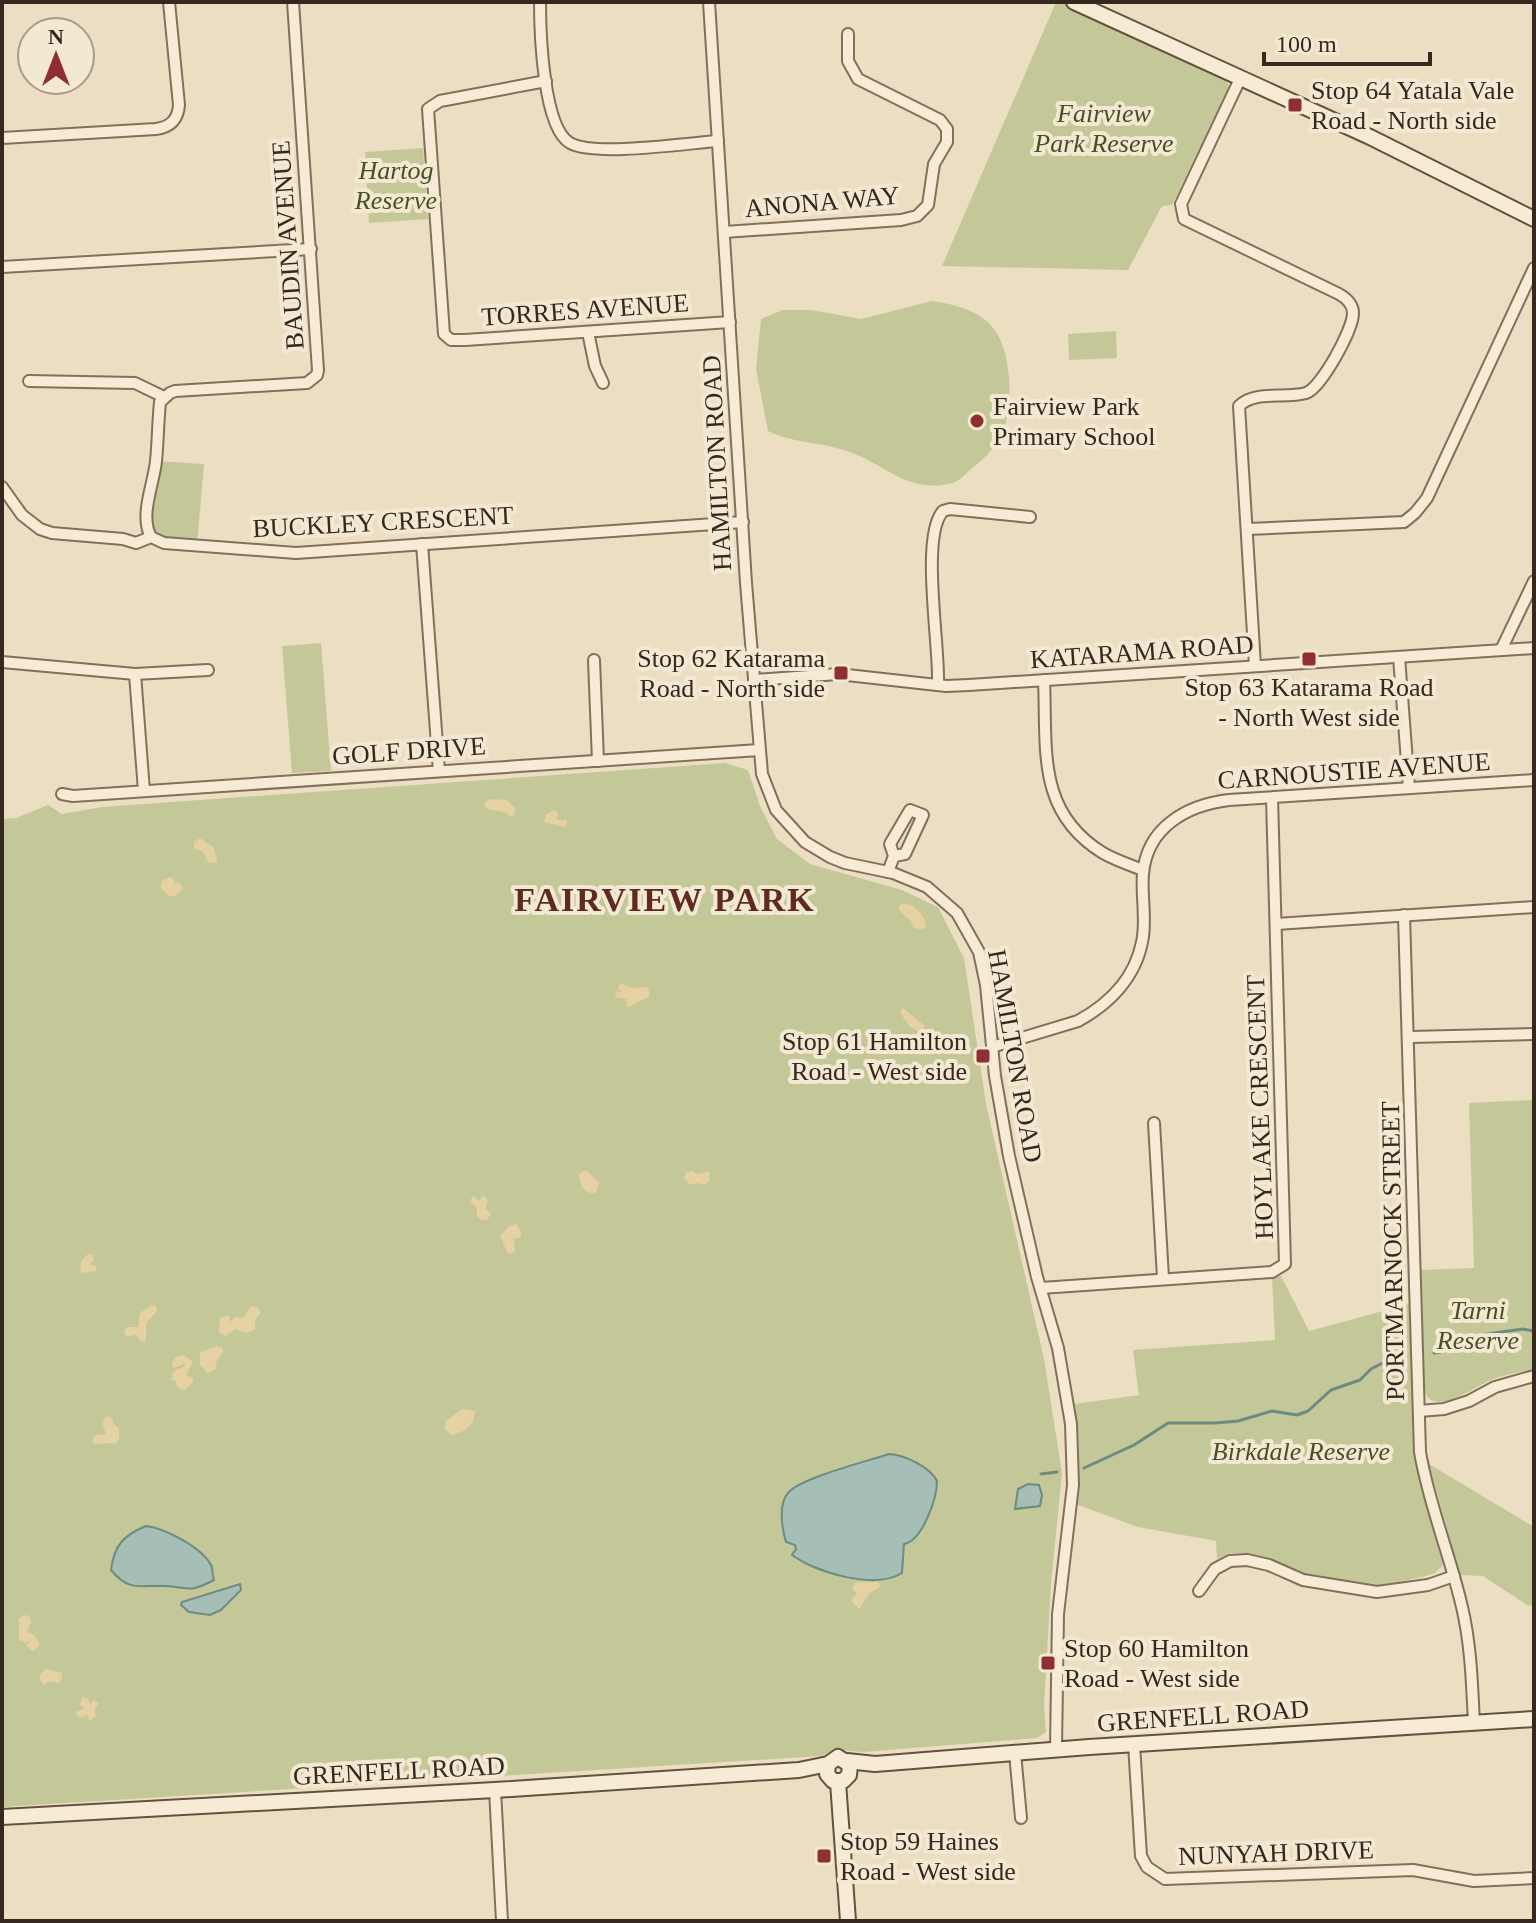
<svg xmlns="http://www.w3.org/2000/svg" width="1536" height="1923" font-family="'Times New Roman',serif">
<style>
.green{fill:#c4c898}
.sand{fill:#e5d1a2}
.water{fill:#a5beb6;stroke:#6d8b83;stroke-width:2}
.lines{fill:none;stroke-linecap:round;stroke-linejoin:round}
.stream{stroke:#6d8b83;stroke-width:3}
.street-casing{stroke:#846f5b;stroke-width:14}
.secondary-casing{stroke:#66513e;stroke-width:18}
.street{stroke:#f6ecd6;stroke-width:10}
.secondary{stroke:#f6ecd6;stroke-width:14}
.poi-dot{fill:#8f2f33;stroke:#f3e8d2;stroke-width:3}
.labels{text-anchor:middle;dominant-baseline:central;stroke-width:8;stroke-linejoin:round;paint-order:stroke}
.poi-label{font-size:26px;fill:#35281e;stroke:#f3e8d2;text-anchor:start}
.park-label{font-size:26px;font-style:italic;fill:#475026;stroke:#f3e8d2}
.street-label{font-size:26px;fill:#35281e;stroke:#f3e8d2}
.district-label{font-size:34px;font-weight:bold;letter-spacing:2px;fill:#5f2b20;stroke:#f3e8d2}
</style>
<rect width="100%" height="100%" fill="#ebdec3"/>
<g class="green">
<polygon points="1056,2 1063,2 1225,78 1229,86 1228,91 1172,205 1162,206 1128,270 942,266"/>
<polygon points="423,148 428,219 369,223 365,152"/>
<path d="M932,301C954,304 983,311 996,332C1012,356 1013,406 1003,433C998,445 982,461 971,469C965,474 959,482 952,483C905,495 883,461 844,450C818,442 793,443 768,431L756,369L761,319L783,310H812L861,319Z"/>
<polygon points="1116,331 1117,358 1069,360 1068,334"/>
<polygon points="156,461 204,464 197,546 151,537 148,509"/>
<polygon points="321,643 331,771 292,773 282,646"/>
<polygon points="725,763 748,770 760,806 777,839 810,864 902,890 938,907 964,958 986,1104 1044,1359 1062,1473 1051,1584 1044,1705 1046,1732 1037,1738 864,1752 836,1750 821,1756 2,1807 2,819 16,818 48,805 62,814 102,807"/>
<path d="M1534,1100V1369C1521,1372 1508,1374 1496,1378C1480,1382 1429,1423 1424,1387L1420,1270L1474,1268L1469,1103Z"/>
<polygon points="1281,1276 1309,1331 1409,1304 1414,1454 1442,1552 1443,1565 1435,1573 1426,1576 1377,1587 1304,1574 1247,1554 1231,1553 1217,1559 1216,1541 1138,1527 1078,1505 1079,1457 1075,1404 1139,1395 1133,1350 1275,1340 1272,1277"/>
<polygon points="1429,1464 1534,1527 1534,1606 1527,1605 1483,1576 1460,1575"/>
</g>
<g class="sand">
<polygon points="489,799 507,800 515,808 514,815 509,817 507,813 487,809 484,805"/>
<polygon points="555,810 558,813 556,820 567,820 565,827 544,822 546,814"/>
<polygon points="200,838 213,847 217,858 216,863 209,863 203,852 194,848 194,842"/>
<polygon points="169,877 174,879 174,884 178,882 183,888 175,897 168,895 160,887 163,880"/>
<path d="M903,903C916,906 924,913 926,927L922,930L914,928L910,920L899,911V906Z"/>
<polygon points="621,983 632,988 648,987 650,996 629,1007 626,1005 627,999 615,997 616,991 622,992 618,988"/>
<path d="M903,1008L925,1026L923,1033C914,1032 903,1021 901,1012Z"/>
<path d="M586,1170L599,1182L596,1193C584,1195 580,1185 579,1174Z"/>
<polygon points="692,1171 698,1174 709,1171 710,1180 705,1185 697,1183 690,1185 684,1178 687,1172"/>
<polygon points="474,1196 479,1201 483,1196 488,1200 485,1209 491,1214 487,1220 481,1220 477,1217 477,1209 470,1200"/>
<polygon points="516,1224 522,1234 519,1238 508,1239 514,1239 515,1252 508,1254 500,1236 509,1226"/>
<path d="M92,1254L94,1261L89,1264L96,1266V1271L82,1273C78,1265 82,1254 92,1254Z"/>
<polygon points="151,1305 156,1306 157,1311 146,1323 146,1340 141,1342 136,1334 126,1337 124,1330 128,1327 138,1327 140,1313"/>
<polygon points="251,1306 257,1307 261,1312 255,1321 255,1330 246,1333 236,1329 226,1336 219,1333 220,1318 229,1315 230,1322 235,1317 243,1318"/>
<polygon points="218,1346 223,1348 223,1353 217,1360 215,1370 207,1373 200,1364 200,1352"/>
<polygon points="183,1355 193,1362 186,1375 193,1378 193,1383 184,1390 177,1387 176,1381 171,1380 173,1372 185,1366 184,1364 174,1368 172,1364 175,1357"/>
<path d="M462,1409L475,1411C475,1425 464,1433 451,1435L445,1429L446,1421Z"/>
<polygon points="107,1416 112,1418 114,1424 119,1429 119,1439 116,1443 94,1444 92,1441 95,1435 106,1434 102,1422"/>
<polygon points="855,1582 878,1582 881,1586 869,1594 859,1609 851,1601 857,1593 852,1589"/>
<polygon points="24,1615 29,1616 31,1622 27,1632 35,1636 40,1645 33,1651 26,1646 30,1640 25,1643 19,1640 19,1619"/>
<polygon points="45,1669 62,1673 62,1680 59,1683 50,1681 43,1685 39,1677"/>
<polygon points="82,1697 88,1698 90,1704 94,1700 99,1703 94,1710 96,1716 91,1720 88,1719 87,1714 82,1718 77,1716 76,1711 85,1708 80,1705"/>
</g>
<g class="water">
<path d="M889,1454C905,1455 930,1467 937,1481C937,1499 922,1541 904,1544L902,1573C875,1590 817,1573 792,1555L796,1549L795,1545L786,1542C782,1529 778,1504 788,1493C800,1478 868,1461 889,1454Z"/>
<polygon points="1028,1484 1039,1485 1042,1495 1040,1506 1015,1509 1018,1489"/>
<path d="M146,1526C164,1528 204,1548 212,1567C212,1568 213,1578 214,1580C187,1594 190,1587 164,1586C140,1585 129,1592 111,1570C114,1545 124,1535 146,1526Z"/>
<polygon points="240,1584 241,1590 221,1610 210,1615 189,1612 181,1605 182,1602"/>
</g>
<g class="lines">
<g class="stream">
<polyline points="1434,1353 1468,1347 1477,1338 1487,1334 1523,1329 1534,1331"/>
<polyline points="1084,1468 1134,1445 1168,1423 1215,1423 1238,1421 1272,1411 1297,1415 1308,1411 1331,1390 1360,1380 1371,1369 1396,1356"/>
<polyline points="1041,1474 1057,1472"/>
</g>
<g class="street-casing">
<g id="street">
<path d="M540,2C540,32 543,128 570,143C594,157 688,143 718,141"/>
<polyline points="709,2 746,583 762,774 776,810 805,842 830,857 845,863 893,873 927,887 957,913 979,952 986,985 995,1076 1009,1156 1037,1277 1058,1348 1071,1424 1073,1485 1058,1614 1056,1749"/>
<path d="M1240,79L1181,204L1184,219L1339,294C1346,298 1353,304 1353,313C1353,330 1321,388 1306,393C1285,399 1255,390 1239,406L1255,666"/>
<polyline points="546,81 440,101 428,109 444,334 451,340 465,340 730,322"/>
<path d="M2,138L156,129C171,127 178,119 179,105L169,2"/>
<polyline points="724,232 901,220 917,216 928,205 934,164 947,142 947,129 940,120 858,79 848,61 848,34"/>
<polyline points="2,267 311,249"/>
<polyline points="588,332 595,366 603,383"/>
<polyline points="29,381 135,383 164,397"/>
<polyline points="2,487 22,515 40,529 52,533 123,539 136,543 151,537 164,543 296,553 743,522"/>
<polyline points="1247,529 1404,522 1415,513 1427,498 1534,268"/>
<path d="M151,537C139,516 154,483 156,461C158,441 158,422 160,402L170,393L175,391L307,383L317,375L318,370L293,2"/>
<polyline points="422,544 439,771"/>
<polyline points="1501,650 1534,581"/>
<polyline points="1399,657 1409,788"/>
<polyline points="594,660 598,761"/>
<polyline points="2,662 135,674 208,670"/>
<polyline points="135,674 144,791"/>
<polyline points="754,680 838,674 946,686 969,685 1534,648"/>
<path d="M1044,680C1047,749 1036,812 1103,853C1115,860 1130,865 1143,870"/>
<path d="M938,685C940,647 920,536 943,511L950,509L1030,517"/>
<polyline points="62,794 73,796 759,750"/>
<polyline points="888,872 894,856 890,844 910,810 923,815 905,854 894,856"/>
<path d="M1404,915L1420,1452C1429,1505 1450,1555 1462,1607C1471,1645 1472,1684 1474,1723"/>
<polyline points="1276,924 1534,907"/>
<polyline points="1410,1037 1534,1034"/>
<path d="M992,1047L1078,1021C1109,1004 1135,978 1142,942C1147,921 1141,896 1143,874C1147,827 1187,805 1229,800L1534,780"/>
<polyline points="1154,1123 1163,1278"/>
<polyline points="1041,1288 1272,1272 1285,1264 1272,798"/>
<polyline points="1419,1411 1444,1409 1469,1401 1495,1387 1534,1376"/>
<polyline points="1199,1591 1215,1569 1230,1561 1247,1560 1269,1565 1303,1580 1377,1592 1428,1585 1454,1576"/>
<polyline points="1134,1744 1141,1856 1147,1867 1165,1879 1413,1870 1474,1881 1534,1878"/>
<polyline points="1015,1753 1021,1818"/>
<polyline points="495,1790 502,1921"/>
</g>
</g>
<g class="secondary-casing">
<g id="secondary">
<polyline points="1074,2 1370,137 1534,219"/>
<polyline points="847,1761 875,1764 1089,1747 1534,1719"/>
<polyline points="838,1782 848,1921"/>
<polyline points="2,1817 495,1790 799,1770 828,1764 838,1757 850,1765 849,1775 843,1781 833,1781 827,1774 828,1764"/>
</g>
</g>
<use href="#street" class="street"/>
<use href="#secondary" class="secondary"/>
</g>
<g class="poi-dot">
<rect x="1287" y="97" width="16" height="16" rx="4"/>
<circle cx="977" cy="421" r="8"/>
<rect x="1301" y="651" width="16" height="16" rx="4"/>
<rect x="833" y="665" width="16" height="16" rx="4"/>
<rect x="975" y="1048" width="16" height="16" rx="4"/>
<rect x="1040" y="1655" width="16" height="16" rx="4"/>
<rect x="816" y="1848" width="16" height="16" rx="4"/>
</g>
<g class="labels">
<g class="poi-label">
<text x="1311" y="90">Stop 64 Yatala Vale<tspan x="1311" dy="30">Road - North side</tspan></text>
<text x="993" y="406">Fairview Park<tspan x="993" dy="30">Primary School</tspan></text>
<text x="825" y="658" text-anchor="end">Stop 62 Katarama<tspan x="825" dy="30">Road - North side</tspan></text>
<text x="1309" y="687" text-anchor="middle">Stop 63 Katarama Road<tspan x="1309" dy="30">- North West side</tspan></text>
<text x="967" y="1041" text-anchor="end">Stop 61 Hamilton<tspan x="967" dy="30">Road - West side</tspan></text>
<text x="1064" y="1648">Stop 60 Hamilton<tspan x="1064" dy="30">Road - West side</tspan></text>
<text x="840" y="1841">Stop 59 Haines<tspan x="840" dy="30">Road - West side</tspan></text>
</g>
<g class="park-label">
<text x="1104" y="113">Fairview<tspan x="1104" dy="30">Park Reserve</tspan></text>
<text x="396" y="170">Hartog<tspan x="396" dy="30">Reserve</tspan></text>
<text x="1478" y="1310">Tarni<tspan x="1478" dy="30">Reserve</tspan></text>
<text x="1301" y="1451">Birkdale Reserve</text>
</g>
<g class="street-label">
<text transform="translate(822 202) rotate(-5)">ANONA WAY</text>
<text transform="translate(288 245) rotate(-94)">BAUDIN AVENUE</text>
<text transform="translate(585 310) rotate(-4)">TORRES AVENUE</text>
<text transform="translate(717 463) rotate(-93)">HAMILTON ROAD</text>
<text transform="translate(383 522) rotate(-3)">BUCKLEY CRESCENT</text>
<text transform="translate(1142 652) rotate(-4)">KATARAMA ROAD</text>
<text transform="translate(409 751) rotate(-4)">GOLF DRIVE</text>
<text transform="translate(1354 771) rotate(-4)">CARNOUSTIE AVENUE</text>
<text transform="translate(1015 1056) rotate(80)">HAMILTON ROAD</text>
<text transform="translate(1260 1107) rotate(-92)">HOYLAKE CRESCENT</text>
<text transform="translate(1393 1251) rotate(-91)">PORTMARNOCK STREET</text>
<text transform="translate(1203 1716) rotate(-4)">GRENFELL ROAD</text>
<text transform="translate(399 1771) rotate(-3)">GRENFELL ROAD</text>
<text transform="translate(1276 1853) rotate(-2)">NUNYAH DRIVE</text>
</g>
<g class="district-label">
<text x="665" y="899">FAIRVIEW PARK</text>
</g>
</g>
<rect width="1536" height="1923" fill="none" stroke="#35281e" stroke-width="8"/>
<g transform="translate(56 56)"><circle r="38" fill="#f3e8d2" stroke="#a79b8a" stroke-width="2"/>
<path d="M0-6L14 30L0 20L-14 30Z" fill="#8f2f33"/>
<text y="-12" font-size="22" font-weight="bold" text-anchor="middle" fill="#35281e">N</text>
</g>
<path d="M1264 52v12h166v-12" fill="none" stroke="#35281e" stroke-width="4"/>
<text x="1276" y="52" font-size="24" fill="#35281e" stroke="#f3e8d2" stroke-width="6" paint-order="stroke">100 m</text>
</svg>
